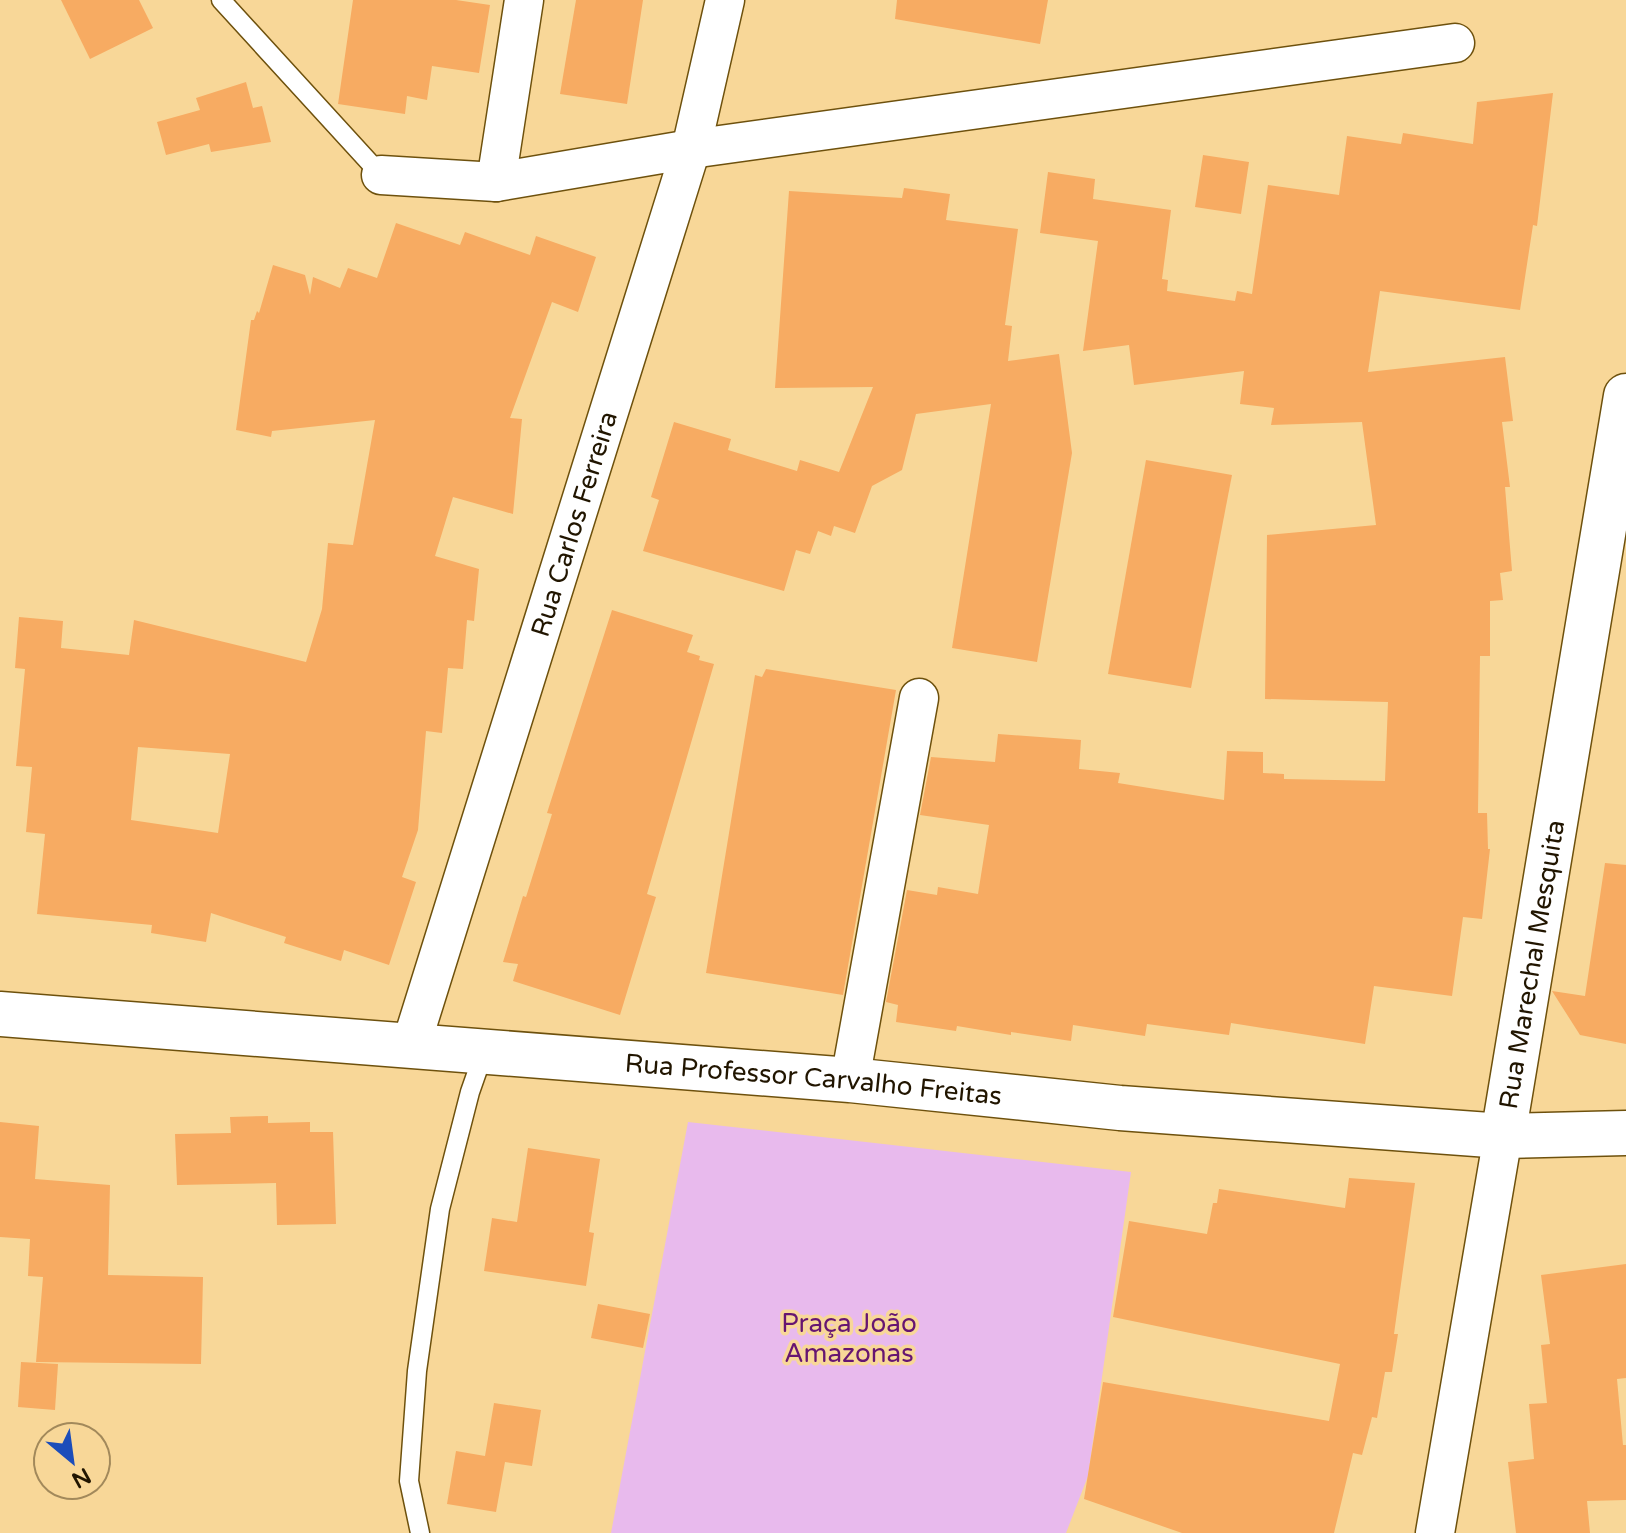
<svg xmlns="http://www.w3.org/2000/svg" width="1626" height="1533" font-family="'Varela Round',sans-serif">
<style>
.green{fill:#e8baed}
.building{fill:#f7ab62;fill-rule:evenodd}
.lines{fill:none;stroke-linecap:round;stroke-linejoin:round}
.lane-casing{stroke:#6e510d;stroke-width:21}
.street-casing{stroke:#6e510d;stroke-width:41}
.secondary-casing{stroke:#6e510d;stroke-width:47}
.lane{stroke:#fff;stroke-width:18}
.street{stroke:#fff;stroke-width:38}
.secondary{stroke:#fff;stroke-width:44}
.labels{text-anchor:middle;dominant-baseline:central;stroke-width:7;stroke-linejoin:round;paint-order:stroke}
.street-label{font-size:26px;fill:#211500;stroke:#f8d798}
.park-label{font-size:26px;fill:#661571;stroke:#f8d798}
</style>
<rect width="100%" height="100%" fill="#f8d798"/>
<polygon class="green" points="688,1122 1131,1172 1088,1476 1066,1533 611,1533"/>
<g class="building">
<polygon points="61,0 139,0 153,28 90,59"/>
<polygon points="353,0 456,0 490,5 479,73 432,66 427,100 407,96 405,114 338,104"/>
<polygon points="576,0 643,0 627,104 560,94"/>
<polygon points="897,0 1048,0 1040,44 895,19"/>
<polygon points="246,82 253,108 262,106 271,142 211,152 209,144 166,155 157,122 200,110 196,98"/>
<polygon points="1553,93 1537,226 1533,225 1520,310 1380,291 1368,372 1505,357 1513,421 1502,422 1510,487 1505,487 1512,571 1500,573 1503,600 1490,601 1490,656 1480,656 1478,813 1487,813 1488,849 1490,849 1482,919 1463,917 1452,996 1374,986 1365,1044 1231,1023 1229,1035 1147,1024 1145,1036 1073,1025 1071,1041 1011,1032 1011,1035 957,1026 956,1031 896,1022 898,1005 886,1002 907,890 937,895 938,887 978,894 989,825 920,815 931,757 995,762 998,734 1081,740 1079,769 1120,773 1118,783 1224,800 1227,751 1263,752 1263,773 1284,774 1284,779 1385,781 1388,702 1265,699 1267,535 1376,525 1362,422 1271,425 1274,408 1240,404 1244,371 1134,385 1129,345 1083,351 1098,241 1040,233 1048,172 1095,179 1093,199 1171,210 1162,279 1168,280 1167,291 1235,301 1237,291 1252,294 1268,185 1339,195 1347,136 1401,144 1403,133 1473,144 1477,102"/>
<polygon points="1203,155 1249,162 1241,214 1195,207"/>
<polygon points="904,188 950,194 946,220 1018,229 1005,325 1012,326 1008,361 1059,354 1072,453 1037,662 952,648 991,404 916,414 902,470 872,486 855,533 834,526 831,536 818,531 810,554 796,550 784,591 643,551 659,500 651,497 674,422 731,439 728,450 797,471 800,460 839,472 873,387 775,388 789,191 902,198"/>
<path d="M396,223L460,245L465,232L530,255L536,236L596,257L578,312L552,302L510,418L522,419L513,514L453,497L435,556L479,569L474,621L467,620L463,669L448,668L442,733L426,731L418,830L402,877L416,882L389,965L344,950L341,961L284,943L286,937L211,913L206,942L151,933L152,925L37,914L45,834L26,832L32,767L16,766L25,669L15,668L19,617L63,621L61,648L129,655L134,620L306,662L322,609L328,543L353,545L375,420L272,431L271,437L236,430L251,320H254L257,311L259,313L273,265L305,275L310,295L313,277L340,288L348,268L377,278ZM138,747L230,754L218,833L131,820Z"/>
<polygon points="1146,460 1232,475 1191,688 1108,674"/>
<polygon points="612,610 693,635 687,652 700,656 699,660 714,664 647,894 656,897 620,1015 513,981 518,964 503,962 523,896 526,897 552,814 547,813"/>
<polygon points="766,669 896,690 843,995 706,973 755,675 762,677"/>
<polygon points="1605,863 1626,865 1626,1044 1580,1035 1552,991 1585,996"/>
<polygon points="268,1116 268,1123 310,1122 310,1132 333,1132 336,1224 277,1225 276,1183 177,1185 175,1134 231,1133 230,1117"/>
<polygon points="0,1122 39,1126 35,1179 110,1185 108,1275 203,1277 201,1364 36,1362 43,1277 28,1276 30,1239 0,1237"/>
<polygon points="528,1148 600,1159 589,1232 594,1233 586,1286 484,1271 492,1218 517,1222"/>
<polygon points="1349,1178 1415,1183 1394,1334 1398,1334 1392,1372 1385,1372 1377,1418 1372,1417 1362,1455 1353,1453 1334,1533 1182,1533 1084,1499 1103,1382 1329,1421 1340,1364 1113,1317 1129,1221 1207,1234 1213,1203 1217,1203 1219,1189 1345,1208"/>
<polygon points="1626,1264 1626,1378 1617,1379 1623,1445 1626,1445 1626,1500 1587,1501 1590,1533 1516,1533 1508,1462 1534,1459 1529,1404 1547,1403 1541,1345 1550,1344 1541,1275"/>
<polygon points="598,1304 650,1314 643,1348 591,1338"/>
<polygon points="21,1362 58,1364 55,1410 18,1407"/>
<polygon points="494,1403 541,1410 532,1466 505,1462 496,1512 447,1504 456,1451 485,1456"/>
</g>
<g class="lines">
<g class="lane-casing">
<g id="lane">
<polyline points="221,0 381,175"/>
<polyline points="420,1533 409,1481 417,1371 440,1209 470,1092 484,1052"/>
</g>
</g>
<g class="street-casing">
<g id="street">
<polyline points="381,175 496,182 691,149 1455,43"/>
<polyline points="496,182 524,0"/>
<path id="s1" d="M411,1045L691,149L725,0"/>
<polyline points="850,1080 919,698"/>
<polyline points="1435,1533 1503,1136"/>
</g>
</g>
<g class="secondary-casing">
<g id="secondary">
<path id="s2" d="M0,1014L850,1080L1120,1108L1503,1136L1626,1133"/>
<path id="s3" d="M1503,1136L1626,396"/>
</g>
</g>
<use href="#lane" class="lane"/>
<use href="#street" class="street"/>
<use href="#secondary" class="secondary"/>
</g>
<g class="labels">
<g class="street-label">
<text stroke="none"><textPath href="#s1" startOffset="546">Rua Carlos Ferreira</textPath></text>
<text stroke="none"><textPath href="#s3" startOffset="174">Rua Marechal Mesquita</textPath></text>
<text stroke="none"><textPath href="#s2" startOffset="816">Rua Professor Carvalho Freitas</textPath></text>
</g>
<g class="park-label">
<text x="849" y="1323">Praça João<tspan x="849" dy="30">Amazonas</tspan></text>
</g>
</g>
<g transform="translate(72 1461) rotate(151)"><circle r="38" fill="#f8d798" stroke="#a2895b" stroke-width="2"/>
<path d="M0-6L14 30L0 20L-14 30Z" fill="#1c4dba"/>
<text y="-12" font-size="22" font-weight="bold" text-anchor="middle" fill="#211500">N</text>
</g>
</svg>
